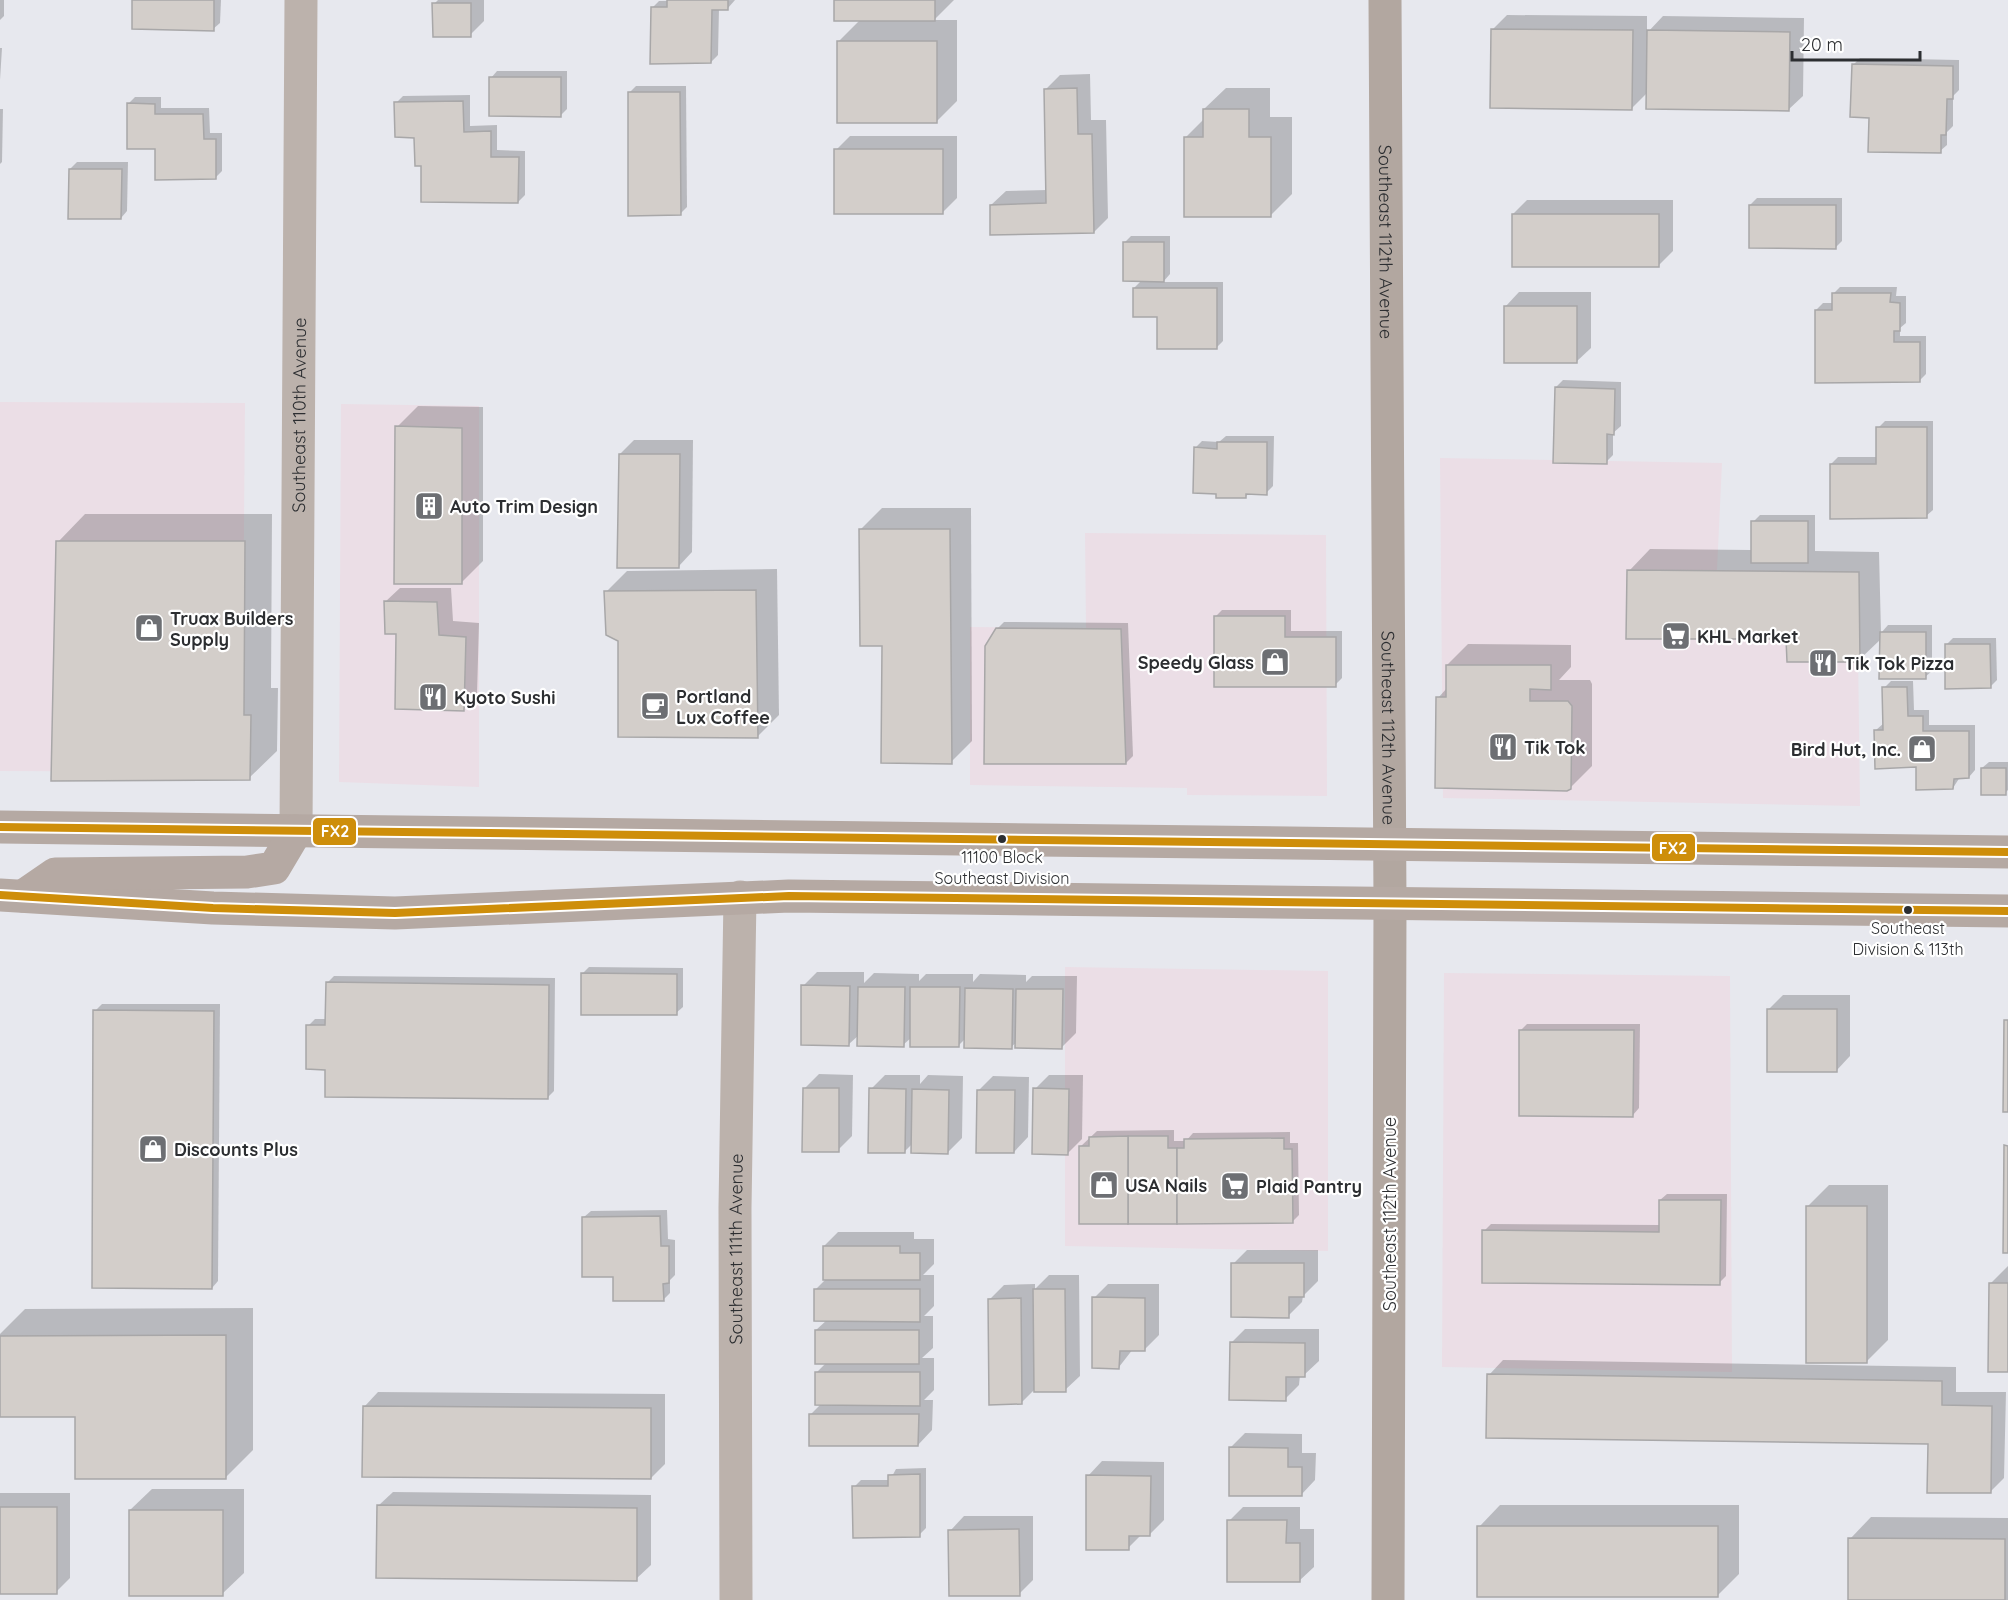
<svg xmlns="http://www.w3.org/2000/svg" width="2008" height="1600" font-family="Quicksand,sans-serif">
<style>
.commercial{fill:#ebdee6}
.shadow{fill:#0003}
.building{fill:#d3ceca;stroke:#a8a7a8;stroke-width:1.5}
.lines{fill:none;stroke-linecap:round;stroke-linejoin:round}
.minor{stroke:#bcb2ac;stroke-width:33}
.secondary{stroke:#b2a7a0;stroke-width:33}
.primary{stroke:#b5a9a3;stroke-width:33}
.bus-1-casing{stroke:#fff;stroke-width:12}
.bus-1{stroke:#ce8e0a;stroke-width:8}
.bus-dot{fill:#2c2e31;stroke:#fff;stroke-width:2}
.labels{text-anchor:middle;dominant-baseline:central;stroke-width:4.5;stroke-linejoin:round;paint-order:stroke}
.bus-label{font-size:16px;fill:#2c2e31;stroke:#fff}
.street-label{font-size:18px;fill:#2c2e31;stroke:#fff}
.poi-label{font-size:18px;font-weight:bold;fill:#2c2e31;stroke:#fff;text-anchor:start}
.line-badge{stroke:#fff;stroke-width:2}
.badge-label{font-size:16px;text-anchor:middle;font-weight:bold;fill:#fff}
</style>
<rect width="100%" height="100%" fill="#e7e8ee"/>
<g class="commercial">
<polygon points="0,402 245,403 242,772 0,771"/>
<polygon points="341,404 479,406 479,787 339,782"/>
<polygon points="1440,458 1722,463 1717,570 1857,572 1860,806 1443,798"/>
<polygon points="1085,533 1326,535 1327,796 1187,795 1187,788 970,785 970,627 1086,628"/>
<polygon points="1065,967 1328,971 1328,1251 1065,1246"/>
<polygon points="1444,973 1730,976 1732,1372 1442,1367"/>
</g>
<g class="shadow">
<polygon points="0,0 4,0 4,16 0,20"/>
<polygon points="134,0 221,0 220,23 213,29"/>
<polygon points="438,0 484,0 484,21 470,35 434,4"/>
<polygon points="735,0 728,8 719,8 718,55 711,62 652,8 659,1"/>
<polygon points="836,0 954,0 934,20 957,20 957,101 936,122 839,41 860,20"/>
<polygon points="1507,15 1647,16 1647,33 1663,16 1804,18 1803,96 1788,110 1648,92 1632,108 1493,29"/>
<polygon points="0,48 2,48 0,80"/>
<polygon points="1860,58 1959,60 1959,90 1953,96 1953,126 1947,132 1947,145 1940,151 1853,65"/>
<polygon points="497,71 567,71 567,109 560,116 491,78"/>
<polygon points="1090,74 1091,120 1106,120 1108,218 1094,232 991,205 1006,191 1047,190 1046,89 1060,75"/>
<polygon points="636,86 686,86 687,207 680,214 629,93"/>
<polygon points="1226,88 1270,88 1270,117 1292,117 1292,194 1270,216 1186,137 1204,119 1204,109"/>
<polygon points="470,95 470,126 497,125 497,150 525,151 525,195 518,202 423,165 416,137 396,103 403,96"/>
<polygon points="135,97 161,97 161,108 209,108 210,133 222,133 222,171 215,178 156,147 128,104"/>
<polygon points="0,109 3,109 2,162 0,164"/>
<polygon points="850,136 957,136 957,198 943,212 836,150"/>
<polygon points="77,162 128,162 127,211 121,218 70,169"/>
<polygon points="1757,198 1842,198 1842,241 1835,248 1750,205"/>
<polygon points="1527,200 1673,200 1673,251 1659,265 1513,214"/>
<polygon points="1131,236 1170,236 1170,274 1163,282 1223,282 1223,341 1216,348 1159,316 1134,288 1142,280 1124,243"/>
<polygon points="1840,287 1897,287 1896,296 1906,296 1906,323 1900,328 1900,336 1926,336 1926,374 1919,381 1816,310 1823,303 1833,303 1833,294"/>
<polygon points="1519,292 1591,292 1591,348 1576,362 1505,307"/>
<polygon points="1563,380 1621,382 1621,426 1613,433 1613,455 1606,462 1556,387"/>
<polygon points="418,406 483,407 483,561 462,582 397,427"/>
<polygon points="1885,421 1933,421 1933,510 1926,516 1831,464 1838,457 1878,457 1878,428"/>
<polygon points="1226,436 1274,436 1273,486 1266,493 1249,493 1245,497 1195,448 1202,441 1219,442"/>
<polygon points="634,440 693,440 692,552 678,567 620,454"/>
<polygon points="882,508 971,508 972,741 951,762 884,644 861,529"/>
<polygon points="85,514 272,514 271,688 278,688 277,751 249,778 58,542"/>
<polygon points="1760,515 1815,515 1815,551 1879,552 1881,633 1888,625 1932,625 1932,671 1925,677 1881,639 1859,660 1787,638 1629,571 1650,549 1752,550 1753,522"/>
<polygon points="777,569 779,715 757,737 620,640 606,592 627,571"/>
<polygon points="400,588 451,588 453,621 479,623 477,695 463,709 398,632 385,602"/>
<polygon points="1222,610 1291,610 1291,631 1342,631 1342,678 1335,685 1215,617"/>
<polygon points="1004,622 1128,623 1133,756 1126,763 997,629"/>
<polygon points="1953,638 1996,638 1997,680 1990,687 1946,645"/>
<polygon points="1468,644 1571,645 1571,667 1559,680 1590,680 1592,684 1592,766 1570,788 1438,698 1447,688 1447,665"/>
<polygon points="1891,681 1913,681 1914,710 1929,710 1929,725 1975,725 1975,770 1969,777 1960,777 1953,788 1917,766 1876,730 1884,723 1884,688"/>
<polygon points="1989,762 2008,762 2008,790 2005,793 1982,768"/>
<polygon points="589,967 683,968 683,1007 676,1013 582,974"/>
<polygon points="817,972 864,972 864,983 874,973 919,974 919,981 926,974 973,974 973,982 980,974 1026,975 1026,982 1032,976 1077,976 1076,1033 1062,1047 1017,1042 1011,1047 966,1038 958,1046 912,1037 903,1045 859,1035 849,1044 803,986"/>
<polygon points="334,976 555,978 554,1091 548,1097 327,1068 308,1026 315,1019 327,1019 327,983"/>
<polygon points="1783,995 1850,995 1850,1056 1836,1071 1769,1009"/>
<polygon points="102,1004 220,1004 218,1281 212,1288 95,1011"/>
<polygon points="1527,1024 1640,1024 1639,1108 1633,1115 1520,1031"/>
<polygon points="819,1074 853,1075 852,1136 838,1150 805,1088"/>
<polygon points="885,1075 920,1075 920,1084 928,1075 963,1076 962,1138 948,1152 913,1143 904,1152 871,1089"/>
<polygon points="1049,1075 1083,1075 1082,1139 1068,1153 1035,1089"/>
<polygon points="993,1076 1029,1077 1028,1137 1014,1152 979,1090"/>
<polygon points="1174,1130 1174,1141 1186,1141 1193,1133 1290,1132 1290,1143 1298,1143 1299,1215 1292,1222 1080,1147 1097,1131"/>
<polygon points="1829,1185 1888,1185 1888,1340 1867,1361 1807,1207"/>
<polygon points="1667,1194 1727,1194 1726,1276 1719,1283 1484,1231 1491,1224 1660,1225 1660,1200"/>
<polygon points="667,1210 668,1239 675,1240 675,1275 670,1280 670,1293 663,1300 614,1275 584,1217 591,1211"/>
<polygon points="838,1232 914,1232 914,1239 934,1239 934,1264 923,1275 934,1275 934,1306 924,1316 933,1316 933,1348 922,1358 934,1358 934,1390 924,1400 933,1400 932,1430 918,1445 811,1414 821,1404 816,1373 827,1362 816,1330 827,1320 816,1289 826,1279 824,1246"/>
<polygon points="1247,1250 1318,1250 1318,1281 1303,1296 1302,1302 1288,1316 1233,1264"/>
<polygon points="2008,1266 2008,1371 1990,1284"/>
<polygon points="1049,1275 1079,1275 1080,1376 1065,1390 1034,1390 1022,1402 990,1299 1004,1285 1035,1284 1035,1289"/>
<polygon points="1108,1284 1159,1284 1159,1335 1145,1349 1133,1349 1119,1367 1094,1298"/>
<polygon points="253,1308 253,1450 225,1478 77,1415 0,1415 0,1334 25,1309"/>
<polygon points="1245,1329 1319,1329 1319,1361 1304,1375 1300,1375 1299,1385 1285,1399 1231,1343"/>
<polygon points="1503,1360 1956,1367 1956,1392 2006,1392 2004,1478 1990,1492 1929,1443 1489,1375"/>
<polygon points="378,1392 665,1394 665,1464 651,1478 364,1407"/>
<polygon points="1245,1433 1302,1434 1302,1453 1316,1453 1315,1480 1301,1495 1231,1447"/>
<polygon points="1102,1461 1164,1462 1164,1520 1150,1534 1142,1534 1128,1548 1088,1476"/>
<polygon points="926,1468 926,1528 919,1535 854,1487 861,1480 890,1480 896,1469"/>
<polygon points="152,1489 244,1489 244,1573 222,1594 130,1510"/>
<polygon points="393,1492 651,1495 651,1565 636,1579 378,1506"/>
<polygon points="0,1493 70,1493 70,1578 56,1592 0,1592"/>
<polygon points="1500,1505 1739,1505 1739,1574 1717,1596 1479,1527"/>
<polygon points="1243,1507 1300,1507 1300,1529 1314,1529 1314,1567 1299,1581 1229,1521"/>
<polygon points="964,1516 1033,1516 1033,1580 1019,1594 950,1531"/>
<polygon points="1871,1517 2008,1518 2008,1600 1849,1600 1850,1539"/>
</g>
<g class="building">
<polygon points="132,0 214,0 214,31 132,29"/>
<polygon points="667,0 728,0 728,10 712,10 711,63 650,64 651,7 667,7"/>
<rect x="834" y="0" width="101" height="21"/>
<polygon points="432,3 471,3 471,37 433,37"/>
<polygon points="1491,29 1633,30 1632,110 1490,108"/>
<polygon points="1647,30 1790,32 1789,111 1646,109"/>
<rect x="837" y="41" width="100" height="82"/>
<polygon points="1852,64 1953,66 1953,99 1947,99 1946,135 1941,135 1941,153 1868,152 1869,118 1850,117"/>
<polygon points="489,77 561,77 561,117 489,116"/>
<polygon points="1077,88 1078,134 1092,134 1094,233 990,235 990,205 1046,203 1044,89"/>
<polygon points="628,92 680,92 681,215 628,216"/>
<polygon points="463,101 464,132 491,131 491,157 519,157 518,203 421,202 421,166 415,166 414,138 395,137 394,102"/>
<polygon points="127,103 155,104 155,114 203,114 204,139 216,139 216,179 155,180 155,149 127,149"/>
<polygon points="1203,109 1249,109 1249,137 1271,137 1271,217 1184,217 1184,137 1203,137"/>
<rect x="834" y="149" width="109" height="65"/>
<polygon points="69,169 122,169 121,219 68,219"/>
<polygon points="1749,205 1836,205 1836,249 1749,248"/>
<rect x="1512" y="214" width="147" height="53"/>
<polygon points="1123,242 1164,242 1164,282 1123,281"/>
<polygon points="1133,288 1217,288 1217,349 1157,349 1157,317 1133,317"/>
<polygon points="1832,293 1891,293 1890,302 1900,303 1900,331 1894,331 1894,342 1920,342 1920,382 1815,383 1815,310 1832,310"/>
<rect x="1504" y="306" width="73" height="57"/>
<polygon points="1555,387 1615,389 1614,435 1607,434 1607,464 1553,463"/>
<polygon points="395,426 462,428 462,584 394,584"/>
<polygon points="1876,427 1927,427 1927,518 1830,519 1830,464 1876,464"/>
<polygon points="1217,442 1267,442 1267,495 1246,494 1246,498 1216,498 1216,494 1193,493 1194,447 1217,449"/>
<polygon points="619,454 680,454 679,568 617,568"/>
<rect x="1751" y="521" width="57" height="42"/>
<polygon points="859,529 950,529 952,764 881,763 882,646 860,646"/>
<polygon points="56,541 245,541 244,715 251,715 250,780 51,781"/>
<polygon points="1627,570 1859,572 1860,662 1787,662 1786,639 1626,639"/>
<polygon points="756,590 758,738 618,737 618,641 606,635 604,591"/>
<polygon points="384,601 437,602 439,635 466,637 464,711 395,709 396,634 385,634"/>
<polygon points="1214,616 1285,616 1285,637 1336,637 1336,687 1214,687"/>
<polygon points="996,628 1121,629 1126,764 984,764 985,646"/>
<polygon points="1880,632 1926,632 1926,679 1879,679"/>
<polygon points="1945,644 1990,644 1991,688 1945,689"/>
<polygon points="1446,665 1551,665 1551,690 1530,689 1530,701 1568,701 1572,706 1571,789 1567,791 1435,788 1436,697 1446,697"/>
<polygon points="1882,687 1907,687 1908,716 1923,716 1923,731 1969,731 1969,778 1954,779 1953,789 1916,790 1916,767 1875,769 1874,730 1883,730"/>
<rect x="1981" y="768" width="25" height="27"/>
<polygon points="581,973 677,974 677,1015 581,1015"/>
<polygon points="326,982 549,985 548,1099 325,1097 325,1070 306,1069 306,1025 325,1025"/>
<polygon points="801,985 850,986 849,1046 801,1045"/>
<polygon points="858,987 905,987 904,1047 857,1046"/>
<polygon points="910,987 960,987 959,1047 910,1047"/>
<polygon points="965,988 1013,989 1012,1049 964,1048"/>
<polygon points="1016,989 1063,989 1062,1049 1015,1048"/>
<rect x="1767" y="1009" width="70" height="63"/>
<polygon points="93,1010 214,1011 212,1289 92,1288"/>
<polygon points="2004,1020 2008,1020 2008,1112 2003,1112"/>
<polygon points="1519,1030 1634,1030 1633,1117 1519,1116"/>
<polygon points="803,1088 839,1088 839,1152 802,1152"/>
<polygon points="869,1088 906,1089 905,1153 868,1153"/>
<polygon points="1033,1088 1069,1089 1068,1155 1032,1154"/>
<polygon points="912,1089 949,1090 948,1154 911,1153"/>
<polygon points="977,1090 1015,1090 1014,1153 976,1153"/>
<polygon points="1128,1136 1168,1136 1168,1148 1177,1148 1177,1224 1128,1224"/>
<polygon points="1128,1136 1128,1224 1079,1224 1079,1146 1089,1146 1089,1137"/>
<polygon points="1284,1138 1284,1149 1292,1149 1293,1223 1177,1224 1177,1148 1184,1148 1184,1139"/>
<polygon points="2004,1145 2008,1146 2008,1253 2003,1253"/>
<polygon points="1659,1200 1721,1200 1720,1285 1482,1283 1482,1230 1659,1232"/>
<rect x="1806" y="1206" width="61" height="157"/>
<polygon points="660,1216 661,1246 669,1246 669,1283 663,1284 664,1301 613,1301 613,1277 582,1277 582,1217"/>
<polygon points="823,1246 900,1246 900,1253 920,1253 920,1280 823,1280"/>
<polygon points="1231,1263 1304,1263 1304,1297 1289,1297 1289,1318 1231,1317"/>
<polygon points="1989,1283 2008,1283 2008,1372 1988,1372"/>
<polygon points="814,1289 920,1289 920,1322 814,1321"/>
<polygon points="1033,1289 1065,1289 1066,1392 1034,1392"/>
<polygon points="1092,1297 1145,1298 1145,1351 1120,1351 1119,1369 1092,1368"/>
<polygon points="1021,1298 1022,1404 989,1405 988,1299"/>
<rect x="815" y="1330" width="104" height="34"/>
<polygon points="226,1335 226,1479 75,1479 75,1417 0,1417 0,1336"/>
<polygon points="1230,1342 1305,1343 1305,1377 1286,1377 1286,1401 1229,1400"/>
<polygon points="815,1372 920,1372 920,1406 815,1405"/>
<polygon points="1487,1374 1942,1381 1942,1405 1992,1406 1991,1493 1927,1493 1928,1444 1486,1438"/>
<polygon points="363,1406 651,1408 651,1479 362,1477"/>
<polygon points="809,1414 919,1414 918,1446 809,1446"/>
<polygon points="1229,1447 1288,1448 1288,1467 1302,1467 1302,1496 1229,1496"/>
<polygon points="920,1474 920,1537 853,1538 852,1486 888,1486 888,1475"/>
<polygon points="1086,1475 1151,1476 1150,1536 1129,1536 1129,1550 1086,1550"/>
<polygon points="377,1505 637,1508 637,1581 376,1578"/>
<rect x="0" y="1507" width="57" height="87"/>
<rect x="129" y="1510" width="94" height="86"/>
<polygon points="1227,1520 1287,1520 1286,1543 1300,1543 1300,1582 1227,1582"/>
<rect x="1477" y="1526" width="241" height="71"/>
<polygon points="1019,1529 1020,1596 949,1596 948,1530"/>
<polygon points="1848,1538 2005,1539 2005,1600 1848,1600"/>
</g>
<g class="lines">
<g class="minor">
<path id="s1" d="M296,831L301,0"/>
<path id="s2" d="M736,1600L735,1208L740,897"/>
</g>
<path class="secondary" id="s3" d="M1385,0L1390,903L1388,1600"/>
<g class="primary">
<polyline points="0,827 2008,852"/>
<polyline points="0,895 213,908 395,913 789,896 2008,911"/>
<polyline points="23,896 55,874 247,872 274,868 296,831"/>
</g>
<g class="bus-1-casing">
<g id="bus-1">
<polyline points="0,827 2008,852"/>
<polyline points="0,895 213,908 395,913 789,896 2008,911"/>
</g>
</g>
<use href="#bus-1" class="bus-1"/>
</g>
<defs>
<g id="building-square" transform="scale(1.5)"><rect x="-9" y="-9" width="18" height="18" rx="4" fill="#6d6f73" stroke="#fff"/><path d="M-4-6H4V6H1V3H-1V6H-4ZM-2.5-4.3h1.7v1.8h-1.7ZM.8-4.3h1.7v1.8H.8ZM-2.5-1h1.7V.8h-1.7ZM.8-1h1.7V.8H.8Z" fill="#fff"/></g>
<g id="shop-square" transform="scale(1.5)"><rect x="-9" y="-9" width="18" height="18" rx="4" fill="#6d6f73" stroke="#fff"/><path d="M-5-2.5h2.3a2.7 3.5 0 0 1 5.4 0H5L5.5 6h-11ZM-1.5-2.5h3a1.5 2.3 0 0 0-3 0Z" fill="#fff"/></g>
<g id="supermarket-square" transform="scale(1.5)"><rect x="-9" y="-9" width="18" height="18" rx="4" fill="#6d6f73" stroke="#fff"/><path d="M-6-5.5h2.5l.6 2H6L4.5 2H-2.5L-4.4-4H-6ZM-1.5 3.2a1.3 1.3 0 1 0 .1 0ZM3 3.2a1.3 1.3 0 1 0 .1 0Z" fill="#fff"/></g>
<g id="restaurant-square" transform="scale(1.5)"><rect x="-9" y="-9" width="18" height="18" rx="4" fill="#6d6f73" stroke="#fff"/><path d="M-5-6h1v4h1v-4h1v4h1v-4h1v5L-1.5 .5V6h-2V.5L-5-1ZM5-6V6H3V1.5H1.5Q1.5-4 5-6Z" fill="#fff"/></g>
<g id="cafe-square" transform="scale(1.5)"><rect x="-9" y="-9" width="18" height="18" rx="4" fill="#6d6f73" stroke="#fff"/><path d="M-5.5-4.5H6V0H3Q3 3.5 0 3.5H-2.5Q-5.5 3.5-5.5 0ZM3-3.2v2h1.7v-2ZM-6 4.5H4V6H-6Z" fill="#fff"/></g>
</defs>
<g fill-rule="evenodd">
<use href="#building-square" x="429" y="506"/>
<use href="#shop-square" x="149" y="628"/>
<use href="#supermarket-square" x="1676" y="636"/>
<use href="#shop-square" x="1275" y="662"/>
<use href="#restaurant-square" x="1823" y="663"/>
<use href="#restaurant-square" x="433" y="697"/>
<use href="#cafe-square" x="655" y="706"/>
<use href="#restaurant-square" x="1503" y="747"/>
<use href="#shop-square" x="1922" y="749"/>
<use href="#shop-square" x="153" y="1149"/>
<use href="#shop-square" x="1104" y="1185"/>
<use href="#supermarket-square" x="1235" y="1186"/>
</g>
<g class="bus-dot">
<circle cx="1002" cy="839" r="5"/>
<circle cx="1908" cy="910" r="5"/>
</g>
<g class="labels">
<g class="bus-label">
<text x="1002" y="857">11100 Block<tspan x="1002" dy="21">Southeast Division</tspan></text>
<text x="1908" y="928">Southeast<tspan x="1908" dy="21">Division &amp; 113th</tspan></text>
</g>
<g class="street-label">
<text stroke="none"><textPath href="#s3" startOffset="242">Southeast 112th Avenue</textPath></text>
<text stroke="none"><textPath href="#s1" startOffset="416">Southeast 110th Avenue</textPath></text>
<text stroke="none"><textPath href="#s3" startOffset="728">Southeast 112th Avenue</textPath></text>
<text transform="translate(1389 1214) rotate(-90)">Southeast 112th Avenue</text>
<text stroke="none"><textPath href="#s2" startOffset="351">Southeast 111th Avenue</textPath></text>
</g>
<g class="poi-label">
<text x="450" y="506">Auto Trim Design</text>
<text x="170" y="618">Truax Builders<tspan x="170" dy="21">Supply</tspan></text>
<text x="1697" y="636">KHL Market</text>
<text x="1254" y="662" text-anchor="end">Speedy Glass</text>
<text x="1844" y="663">Tik Tok Pizza</text>
<text x="676" y="696">Portland<tspan x="676" dy="21">Lux Coffee</tspan></text>
<text x="454" y="697">Kyoto Sushi</text>
<text x="1524" y="747">Tik Tok</text>
<text x="1901" y="749" text-anchor="end">Bird Hut, Inc.</text>
<text x="174" y="1149">Discounts Plus</text>
<text x="1125" y="1185">USA Nails</text>
<text x="1256" y="1186">Plaid Pantry</text>
</g>
</g>
<g class="line-badge">
<rect x="312" y="817" width="45" height="29" rx="6" fill="#ce8e0a"/>
<rect x="1651" y="833" width="45" height="29" rx="6" fill="#ce8e0a"/>
</g>
<g class="badge-label">
<text x="335" y="837">FX2</text>
<text x="1673" y="854">FX2</text>
</g>
<path d="M1792 51v9h128v-9" fill="none" stroke="#2c2e31" stroke-width="3"/>
<text x="1801" y="51" font-size="18" fill="#2c2e31" stroke="#ffffff" stroke-width="4.5" paint-order="stroke">20 m</text>
</svg>
